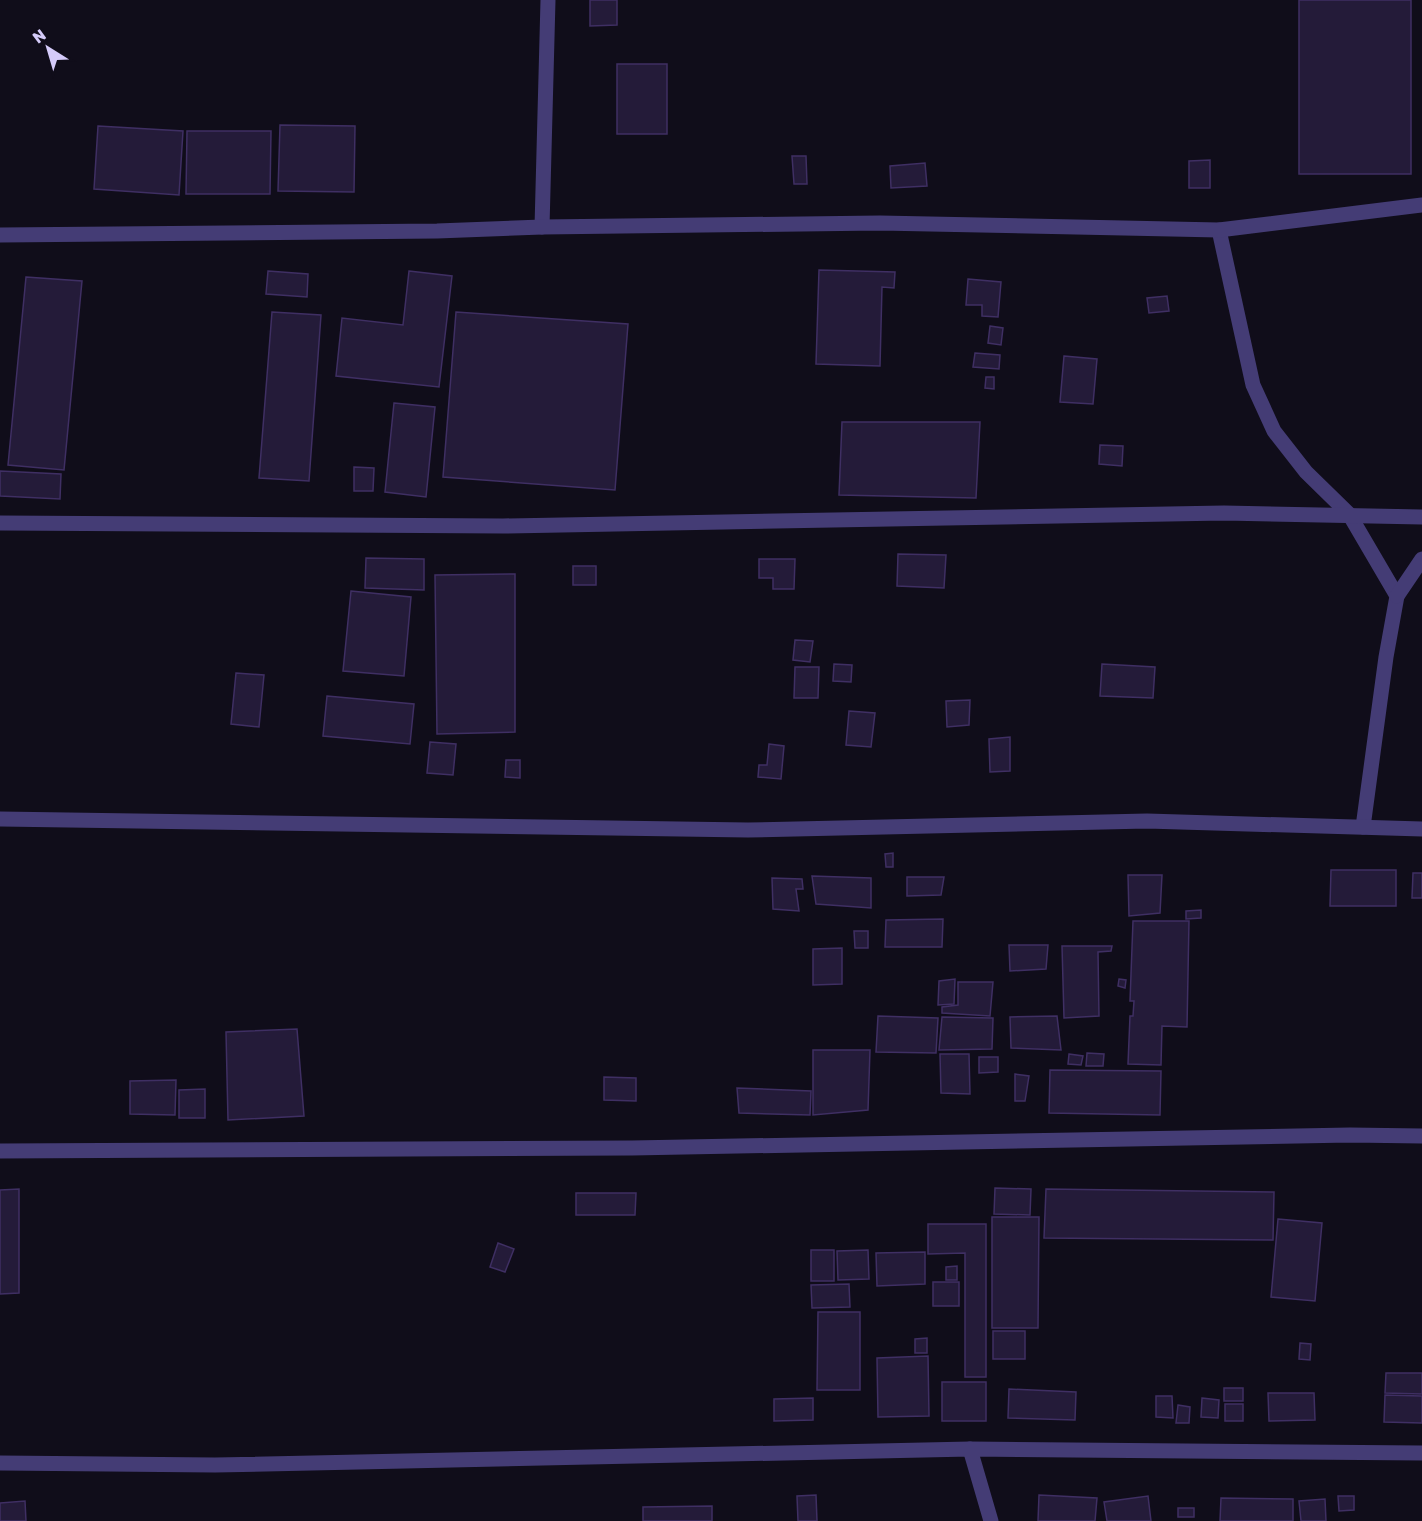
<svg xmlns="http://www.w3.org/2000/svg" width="1422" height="1521" font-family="Rubik,sans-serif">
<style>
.building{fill:#241b39;stroke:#3f2f63;stroke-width:1.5}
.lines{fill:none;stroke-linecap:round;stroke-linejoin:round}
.street{stroke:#443c75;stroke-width:15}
</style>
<rect width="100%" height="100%" fill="#100d1a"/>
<g class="building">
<polygon points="590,0 617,0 617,25 590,26"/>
<rect x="1299" y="0" width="112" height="174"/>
<rect x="617" y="64" width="50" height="70"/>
<polygon points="280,125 355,126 354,192 278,191"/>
<polygon points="98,126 183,131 179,195 94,189"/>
<polygon points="187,131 271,131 270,194 186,194"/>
<polygon points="792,156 806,156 807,184 794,184"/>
<polygon points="1210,160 1210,188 1189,188 1189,161"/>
<polygon points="925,163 927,186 891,188 890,166"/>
<polygon points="819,270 895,272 894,288 882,287 880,366 816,364"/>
<polygon points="268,271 308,274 307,297 266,294"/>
<polygon points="409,271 452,276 439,387 336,376 342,318 403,325"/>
<polygon points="26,277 82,281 64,470 8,465"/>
<polygon points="968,279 1001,282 998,317 982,316 982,305 966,305"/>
<polygon points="1167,296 1169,311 1149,313 1147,298"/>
<polygon points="272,312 321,315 309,481 259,478"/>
<polygon points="456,312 628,324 615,490 443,477"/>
<polygon points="990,326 1003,328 1001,345 988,343"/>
<polygon points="975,353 1000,355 999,369 973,367"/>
<polygon points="1064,356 1097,359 1093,404 1060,402"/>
<polygon points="986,377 994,377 994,389 985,388"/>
<polygon points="394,403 435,407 426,497 385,492"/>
<polygon points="842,422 980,422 976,498 839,495"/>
<polygon points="1100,445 1123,446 1122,466 1099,464"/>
<polygon points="354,467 374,468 373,491 354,491"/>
<polygon points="0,471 61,474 60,499 0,496"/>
<polygon points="898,554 946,555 944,588 897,586"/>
<polygon points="366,558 424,559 424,590 365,588"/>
<polygon points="759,559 795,559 794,589 773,589 773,578 759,578"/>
<rect x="573" y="566" width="23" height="19"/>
<polygon points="515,574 515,732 437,734 435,575"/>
<polygon points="351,591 411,597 404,676 343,671"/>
<polygon points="795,640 813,641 810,662 793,660"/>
<polygon points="834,664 852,665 851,682 833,681"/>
<polygon points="1102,664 1155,667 1153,698 1100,696"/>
<polygon points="795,667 819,667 818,698 794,698"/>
<polygon points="236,673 264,675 259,727 231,724"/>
<polygon points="327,696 414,704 410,744 323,736"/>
<polygon points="970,700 969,725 947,727 946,701"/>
<polygon points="849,711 875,713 871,747 846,745"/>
<polygon points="1010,737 1010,771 990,772 989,739"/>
<polygon points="430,742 456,744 453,775 427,773"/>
<polygon points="769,744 784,746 781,779 758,777 759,765 767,765"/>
<polygon points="506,760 520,760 520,778 505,777"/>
<polygon points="893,853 893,867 886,867 885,854"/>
<polygon points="1331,870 1396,870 1396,906 1330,906"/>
<polygon points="1413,873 1422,873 1422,898 1412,898"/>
<polygon points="1128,875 1162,875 1160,913 1129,916"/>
<polygon points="812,876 871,878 871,908 816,904"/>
<polygon points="907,877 944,877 941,895 907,896"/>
<polygon points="772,878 802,879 803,889 796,889 799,911 773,909"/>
<polygon points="1201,910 1201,918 1186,919 1186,911"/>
<polygon points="943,919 942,947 885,947 886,920"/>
<polygon points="1133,921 1189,921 1187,1027 1162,1026 1161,1065 1128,1064 1130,1016 1133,1016 1134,1001 1130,1001"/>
<polygon points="854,931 868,931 868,948 855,948"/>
<polygon points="1009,945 1048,945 1046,969 1010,971"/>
<polygon points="1062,946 1112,946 1111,951 1098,952 1099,1016 1064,1018"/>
<polygon points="842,948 842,984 813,985 813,949"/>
<polygon points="955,979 954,1004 938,1005 939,981"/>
<polygon points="1119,979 1126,980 1125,988 1118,986"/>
<polygon points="958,982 993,982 990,1016 942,1013 942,1007 958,1005"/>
<polygon points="878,1016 938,1018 936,1053 876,1052"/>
<polygon points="1057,1016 1061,1050 1011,1048 1010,1017"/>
<polygon points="942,1017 993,1018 992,1049 939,1050"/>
<polygon points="297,1029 304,1116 228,1120 226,1032"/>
<polygon points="813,1050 870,1050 868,1110 813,1115"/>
<polygon points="1087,1053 1104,1054 1103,1066 1086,1066"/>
<polygon points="940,1054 969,1054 970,1094 941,1093"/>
<polygon points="1069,1054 1083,1056 1081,1065 1068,1064"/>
<polygon points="979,1057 998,1057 998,1072 979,1073"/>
<polygon points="1050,1070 1161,1071 1160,1115 1049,1113"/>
<polygon points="1015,1074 1029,1076 1025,1101 1015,1101"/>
<polygon points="604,1077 636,1078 636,1101 604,1100"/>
<polygon points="176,1080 175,1115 130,1114 130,1081"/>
<polygon points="737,1088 811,1091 810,1115 739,1113"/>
<polygon points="205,1089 205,1118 179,1118 179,1090"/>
<polygon points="995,1188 1031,1189 1030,1215 994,1214"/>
<polygon points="19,1189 19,1293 0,1294 0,1190"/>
<polygon points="1046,1189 1274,1192 1273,1240 1044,1238"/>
<polygon points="576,1193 636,1193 635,1215 576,1215"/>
<polygon points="992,1217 1039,1217 1038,1328 992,1328"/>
<polygon points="1278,1219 1322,1223 1315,1301 1271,1297"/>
<polygon points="928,1224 986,1224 986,1377 965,1377 965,1253 928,1254"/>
<polygon points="498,1243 514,1249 505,1272 490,1267"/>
<rect x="811" y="1250" width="23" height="31"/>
<polygon points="868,1250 869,1279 838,1280 837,1251"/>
<polygon points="925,1252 925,1284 877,1286 876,1253"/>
<polygon points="957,1266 957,1280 946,1280 946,1267"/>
<rect x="933" y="1282" width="26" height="24"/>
<polygon points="849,1284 850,1307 812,1308 811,1285"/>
<polygon points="818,1312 860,1312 860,1390 817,1390"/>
<rect x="993" y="1331" width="32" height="28"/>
<polygon points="927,1338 927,1353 915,1353 915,1339"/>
<polygon points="1300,1343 1311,1344 1310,1360 1299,1359"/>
<polygon points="928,1356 929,1416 878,1417 877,1358"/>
<polygon points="1386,1373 1422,1373 1422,1394 1385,1393"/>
<rect x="942" y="1382" width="44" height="39"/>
<rect x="1224" y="1388" width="19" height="13"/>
<polygon points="1009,1389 1076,1392 1075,1420 1008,1418"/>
<polygon points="1268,1393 1314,1393 1315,1420 1269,1421"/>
<polygon points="1385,1395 1422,1396 1422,1423 1384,1422"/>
<polygon points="1156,1396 1172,1396 1173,1418 1156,1417"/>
<polygon points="813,1398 813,1420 774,1421 774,1399"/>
<polygon points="1202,1398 1219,1400 1218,1418 1201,1417"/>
<rect x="1225" y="1404" width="18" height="17"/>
<polygon points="1178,1405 1190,1407 1189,1423 1176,1423"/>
<polygon points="816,1495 817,1521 798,1521 797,1496"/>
<polygon points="1039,1495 1097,1498 1095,1521 1038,1521"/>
<polygon points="1148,1496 1151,1521 1107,1521 1104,1502"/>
<polygon points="1338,1496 1354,1496 1354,1510 1339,1511"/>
<polygon points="1221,1498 1293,1499 1293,1521 1220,1521"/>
<polygon points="1325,1499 1326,1521 1301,1521 1299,1501"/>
<polygon points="25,1501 26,1521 0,1521 0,1503"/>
<polygon points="712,1506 712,1521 643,1521 643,1507"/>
<rect x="1178" y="1508" width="16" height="9"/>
</g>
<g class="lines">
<g class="street">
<polyline points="542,227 548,0"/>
<polyline points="1219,230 1253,385 1274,431 1306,472 1349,514 1397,596 1386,657 1363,827"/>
<polyline points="0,235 437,231 542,227 880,223 1219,230 1422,205"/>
<polyline points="0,523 503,526 1224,513 1422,517"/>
<polyline points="1397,596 1422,559"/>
<polyline points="0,819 748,830 1147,821 1422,829"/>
<polyline points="0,1151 632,1148 1350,1135 1422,1136"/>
<polyline points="970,1449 991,1521"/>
<polyline points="0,1463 215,1465 970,1449 1422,1453"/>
</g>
</g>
<g transform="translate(48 48) rotate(323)" stroke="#100d1a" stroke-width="4.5" paint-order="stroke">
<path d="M0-4.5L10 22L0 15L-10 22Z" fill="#d5cbfa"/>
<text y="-9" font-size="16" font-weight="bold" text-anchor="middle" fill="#d5cbfa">N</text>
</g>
</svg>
